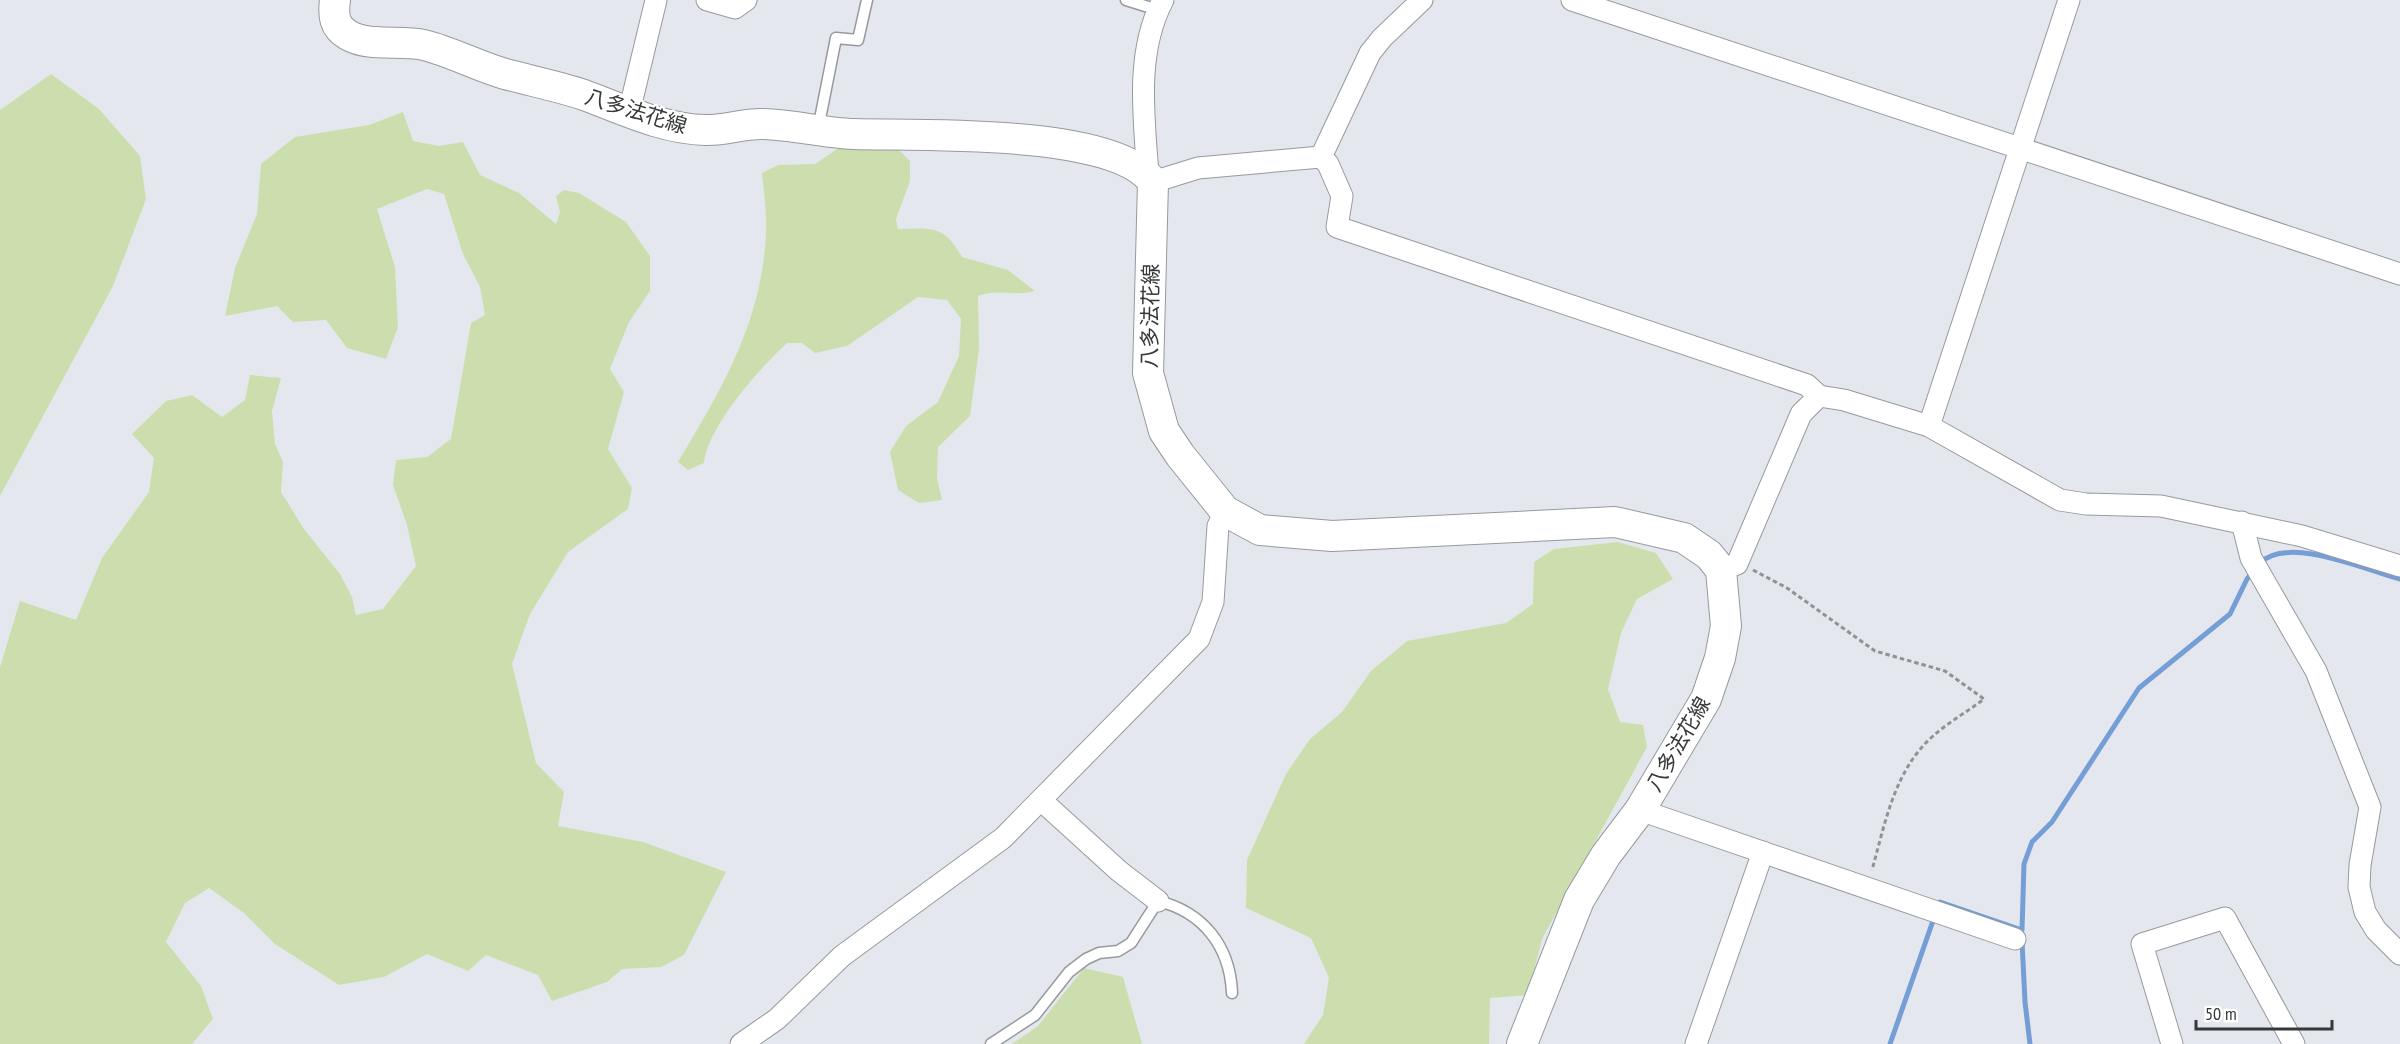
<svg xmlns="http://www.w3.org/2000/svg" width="2400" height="1044" font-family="'PT Sans Narrow','Noto Sans JP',sans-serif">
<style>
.green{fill:#ccdead}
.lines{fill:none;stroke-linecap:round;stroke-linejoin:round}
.stream{stroke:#759dd6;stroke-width:5}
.service-casing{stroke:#969a9f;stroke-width:13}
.minor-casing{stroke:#969a9f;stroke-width:23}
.secondary-casing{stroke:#969a9f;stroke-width:32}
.path{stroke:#8f9296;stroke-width:3;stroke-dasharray:4.5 3;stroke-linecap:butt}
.service{stroke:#fff;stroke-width:10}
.minor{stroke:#fff;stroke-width:21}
.secondary{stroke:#fff;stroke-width:30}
.labels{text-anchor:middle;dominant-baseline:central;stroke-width:4.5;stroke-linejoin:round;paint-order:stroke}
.street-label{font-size:21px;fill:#36383a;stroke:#fff}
</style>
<rect width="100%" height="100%" fill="#e4e8ee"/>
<g class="green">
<polygon points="51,74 99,109 140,156 146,199 113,286 0,496 0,110"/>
<polygon points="403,112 413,141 439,146 463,142 480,175 519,193 556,224 560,212 556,196 564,190 579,193 626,222 650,256 650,291 629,322 610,369 624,392 608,449 632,488 628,509 568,552 530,614 512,664 536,763 564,792 558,826 643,842 726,872 684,955 661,967 622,969 607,982 552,1001 538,975 486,955 468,971 427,954 384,977 339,985 275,944 244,913 209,888 185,903 166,942 201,986 213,1019 192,1044 0,1044 0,667 20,601 76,620 102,558 149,492 154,458 132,434 166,401 192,395 222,417 245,400 250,375 281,378 272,411 275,444 283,462 281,492 304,529 340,574 352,597 356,615 383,609 416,566 407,525 393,485 396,460 427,457 451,439 471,323 485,315 480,287 463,254 444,194 427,189 377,209 395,267 398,327 386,359 347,348 326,320 293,322 277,306 225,316 235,268 257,214 261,164 295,137 369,125"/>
<path d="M866,146L899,150L910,161V181L896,219L898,229C933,228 944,225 962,257L1008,270L1035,291C1014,297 999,288 978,296L979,349L970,416L938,447L937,478L942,500L919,503L898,490L890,452L906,426L938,402L959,356L961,319L947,300L918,297L847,346L815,353L802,343H787C759,369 708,426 704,463L688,470L678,462C722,389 762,322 766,233C767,214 764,193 762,173L778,165L815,164L837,149Z"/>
<polygon points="1618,542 1656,553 1673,579 1637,599 1621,633 1608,689 1620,722 1643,725 1647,747 1542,939 1528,995 1490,998 1489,1044 1304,1044 1323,1015 1329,978 1311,938 1246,908 1247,860 1286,774 1310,739 1342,712 1371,671 1407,641 1506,623 1533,604 1534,562 1554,549"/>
<polygon points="1084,968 1123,977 1142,1044 1012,1044 1038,1026"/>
</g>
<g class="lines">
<g class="stream">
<path d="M2260,563C2288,535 2366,570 2400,579"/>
<polyline points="1938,906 1940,902 2022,930 2024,864 2032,842 2052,822 2139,688 2230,614 2247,579 2254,570"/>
<polyline points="2022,941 2025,1002 2030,1044"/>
<polyline points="1890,1044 1935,915"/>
</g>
<g class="service-casing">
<g id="service">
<polyline points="1126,0 1158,10"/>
<polyline points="818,129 836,38 858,40 867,0"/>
<path d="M991,1044L1035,1015L1069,972L1086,959L1099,953L1118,951L1131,943L1158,901C1203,912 1230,946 1232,993"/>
</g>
</g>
<g class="minor-casing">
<g id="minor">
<polyline points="707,0 735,8 746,0"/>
<polyline points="1572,0 2400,274"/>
<polyline points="629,112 656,0"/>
<polyline points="1321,157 1370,53 1382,38 1422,0"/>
<path d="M1148,175C1144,117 1135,53 1163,0"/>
<polyline points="1153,182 1198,168 1321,157 1328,164 1342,196 1337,227 1807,385 1819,396"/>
<polyline points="1929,426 2069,0"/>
<polyline points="2242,522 2251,558 2316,671 2370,807 2360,865 2359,887 2365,912 2376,930 2400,954"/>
<polyline points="1721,570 1737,564 1801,414 1819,396 1844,400 1929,426 2060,500 2086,504 2161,506 2302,536 2400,566"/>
<polyline points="1042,801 1119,871 1158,901"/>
<polyline points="1640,810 2015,939"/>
<polyline points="741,1044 777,1019 842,956 1003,838 1199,639 1213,602 1218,526 1225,511"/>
<polyline points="1696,1044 1763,852"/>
<polyline points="2172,1044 2142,944 2225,918 2294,1044"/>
</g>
</g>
<g class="secondary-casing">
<path id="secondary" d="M335,0C333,15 334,27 348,35C371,48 399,39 424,45C452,52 477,66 505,74C531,81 557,86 584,95C622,109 663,129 705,130C725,131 744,123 764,124C794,125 824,133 854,134C918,136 1114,128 1153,182L1148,373L1164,431L1180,455L1225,511L1260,530L1332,536L1615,522L1684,538L1709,555L1721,570L1726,626L1720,658L1706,699L1640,810L1606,855L1579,900L1522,1044"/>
</g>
<path class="path" d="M1753,570L1787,588L1875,651L1945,671L1984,699C1967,712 1947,723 1932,737C1894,771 1885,824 1872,870"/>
<use href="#service" class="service"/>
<use href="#minor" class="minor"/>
<use href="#secondary" class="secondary"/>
</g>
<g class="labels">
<g class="street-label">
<text transform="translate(636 111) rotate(17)">八多法花線</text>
<text transform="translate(1150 316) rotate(-89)">八多法花線</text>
<text transform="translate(1678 744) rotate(-60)">八多法花線</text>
</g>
</g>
<path d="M2196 1020v9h136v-9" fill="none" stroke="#36383a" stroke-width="3"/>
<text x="2205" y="1020" font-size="18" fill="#36383a" stroke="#ffffff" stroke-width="4.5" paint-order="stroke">50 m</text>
</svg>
